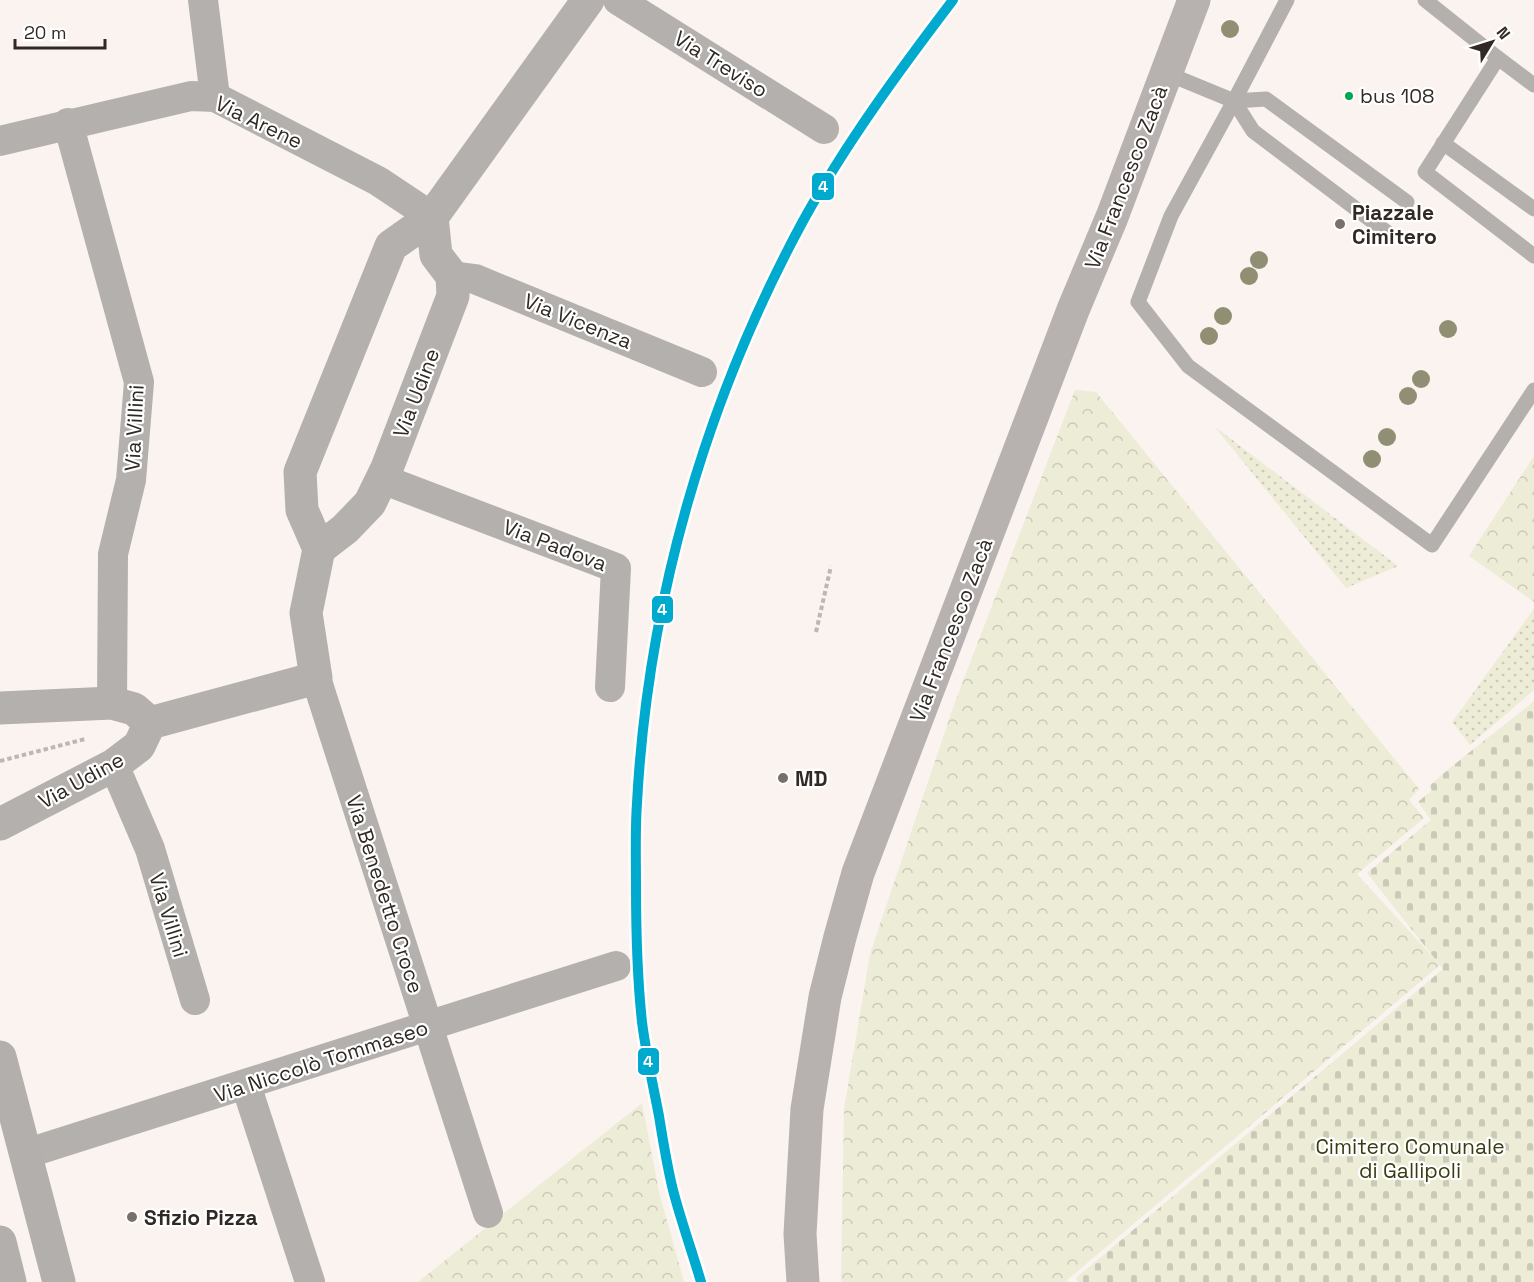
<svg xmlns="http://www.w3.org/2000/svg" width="1534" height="1282" font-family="'Space Grotesk',sans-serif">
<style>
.green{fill:url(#green-dots)}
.forest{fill:url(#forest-crowns)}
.cemetery{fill:url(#cemetery-stones)}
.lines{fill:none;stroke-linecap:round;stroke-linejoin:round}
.path{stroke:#bbb8b4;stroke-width:4;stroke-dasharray:4.5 3;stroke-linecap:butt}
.service{stroke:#b3b0ad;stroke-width:15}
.minor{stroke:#b3b0ad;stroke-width:30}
.tertiary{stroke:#b3b0ad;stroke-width:33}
.secondary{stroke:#b3afac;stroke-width:33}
.primary{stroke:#b7b2af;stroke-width:33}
.rail-1-casing{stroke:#fff;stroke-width:15}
.rail-1{stroke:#00a9ce;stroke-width:10}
.tree{fill:#908f74}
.bus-dot{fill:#00a651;stroke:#fff;stroke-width:2}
.poi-dot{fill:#77706b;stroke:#fff;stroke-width:2}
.labels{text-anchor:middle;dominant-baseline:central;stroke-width:4.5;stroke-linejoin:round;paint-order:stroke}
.bus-label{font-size:20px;fill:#302924;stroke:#fff;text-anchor:start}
.street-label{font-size:21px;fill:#302924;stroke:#fff}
.poi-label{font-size:21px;font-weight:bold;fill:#302924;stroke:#fff;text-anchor:start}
.park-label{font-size:21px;fill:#393e10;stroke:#fff}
.line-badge{stroke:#fff;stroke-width:2}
.badge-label{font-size:16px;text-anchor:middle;font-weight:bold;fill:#fff}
</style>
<defs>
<pattern id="green-dots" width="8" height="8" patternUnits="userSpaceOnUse" patternTransform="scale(1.5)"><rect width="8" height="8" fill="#ececd7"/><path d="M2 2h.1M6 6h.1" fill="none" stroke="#cbcab8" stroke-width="1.8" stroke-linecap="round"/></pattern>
<pattern id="forest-crowns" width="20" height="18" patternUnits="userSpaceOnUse" patternTransform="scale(1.5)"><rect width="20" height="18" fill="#ececd7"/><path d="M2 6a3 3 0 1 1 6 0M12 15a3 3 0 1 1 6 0" fill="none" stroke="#cbcab8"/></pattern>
<pattern id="cemetery-stones" width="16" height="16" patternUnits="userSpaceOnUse" patternTransform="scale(1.5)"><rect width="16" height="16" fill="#ececd7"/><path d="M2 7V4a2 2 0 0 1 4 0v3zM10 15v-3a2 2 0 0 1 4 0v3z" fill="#cbcab8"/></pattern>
</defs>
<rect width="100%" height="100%" fill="#faf3ef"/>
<g class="green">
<polygon points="1214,426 1398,566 1346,588"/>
<polygon points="1534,609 1534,690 1470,745 1452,722"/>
</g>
<g class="forest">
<polygon points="1075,390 1096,392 1419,789 1409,800 1424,818 1357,874 1440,965 1067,1280 1068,1282 841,1282 844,1109 870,954 955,702"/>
<polygon points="1534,456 1534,602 1469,556"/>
<polygon points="642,1103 659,1192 684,1282 418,1282"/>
</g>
<path class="cemetery" d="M1534,701V1282H1078L1076,1278L1443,969L1367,873L1431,820L1418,802L1432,790L1429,786C1463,756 1499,730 1534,701Z"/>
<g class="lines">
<g class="path">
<polyline points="816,632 831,566"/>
<polyline points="0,761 85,739"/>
</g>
<g class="service">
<polyline points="1287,0 1234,101 1171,216 1138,302 1188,366 1432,545 1534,390"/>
<polyline points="1425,0 1498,58 1425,172 1534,256"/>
<polyline points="1498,58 1534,85"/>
<polyline points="1166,73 1234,101 1266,99 1407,202"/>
<polyline points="1234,101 1253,131 1388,233"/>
<polyline points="1443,143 1534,209"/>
</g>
<g class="minor">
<polyline points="203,0 215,97"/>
<polyline points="618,0 824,129"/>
<polyline points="68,123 139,382 131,480 113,554 112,703"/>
<polyline points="0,141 191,96 215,97 378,181 432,217"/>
<polyline points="452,276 475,279 702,372"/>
<polyline points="382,479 616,568 610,687"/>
<polyline points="316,678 488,1213"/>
<polyline points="114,765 150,849 195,1000"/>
<polyline points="246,1085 310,1282"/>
<polyline points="25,1154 616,966"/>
</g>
<g class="tertiary">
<polyline points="319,549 345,529 370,503 387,468 453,296 452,276 436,255 432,217"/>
<polyline points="0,708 112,703 134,709 150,723"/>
<polyline points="0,824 114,765 139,746 150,723 316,678 306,613 319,549 302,510 300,472 391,246 432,217 588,0"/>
</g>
<g class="secondary">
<polyline points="0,1057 59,1282"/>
<polyline points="0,1242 10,1282"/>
</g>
<polyline class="primary" points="803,1282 800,1234 807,1109 825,997 840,937 858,873 1073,310 1112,217 1194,0"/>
<g class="rail-1-casing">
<path id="rail-1" d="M701,1282C692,1251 681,1221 673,1190C667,1166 663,1141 659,1116C653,1085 646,1054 642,1022C637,976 636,931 636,885C636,857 635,830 637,803C648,599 706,400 803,221C846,143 899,71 953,0"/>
</g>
<use href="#rail-1" class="rail-1"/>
</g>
<g class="tree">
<circle cx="1230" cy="29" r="9"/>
<circle cx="1259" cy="260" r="9"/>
<circle cx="1249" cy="276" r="9"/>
<circle cx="1223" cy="316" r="9"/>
<circle cx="1448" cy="329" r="9"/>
<circle cx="1209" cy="336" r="9"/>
<circle cx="1421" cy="379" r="9"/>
<circle cx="1408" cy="396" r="9"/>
<circle cx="1387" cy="437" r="9"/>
<circle cx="1372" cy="459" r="9"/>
</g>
<circle class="bus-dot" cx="1349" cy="96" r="5"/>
<g class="poi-dot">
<circle cx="1340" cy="224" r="6"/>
<circle cx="783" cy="778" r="6"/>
<circle cx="132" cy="1217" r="6"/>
</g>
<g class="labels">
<g class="bus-label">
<text x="1360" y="96">bus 108</text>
</g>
<g class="street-label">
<text transform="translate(721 64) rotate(32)">Via Treviso</text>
<text transform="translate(259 122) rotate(26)">Via Arene</text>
<text transform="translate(1126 177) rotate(-69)">Via Francesco Zacà</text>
<text transform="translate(578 321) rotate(22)">Via Vicenza</text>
<text transform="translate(416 393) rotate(-69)">Via Udine</text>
<text transform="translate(134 428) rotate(-87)">Via Villini</text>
<text transform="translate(555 545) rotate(21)">Via Padova</text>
<text transform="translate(951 630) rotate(-69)">Via Francesco Zacà</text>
<text transform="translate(81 780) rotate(-29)">Via Udine</text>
<text transform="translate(385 894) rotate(72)">Via Benedetto Croce</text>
<text transform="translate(169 915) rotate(73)">Via Villini</text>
<text transform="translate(321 1061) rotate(-18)">Via Niccolò Tommaseo</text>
</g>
<g class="poi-label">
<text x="1352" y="212">Piazzale<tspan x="1352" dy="24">Cimitero</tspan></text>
<text x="795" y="778">MD</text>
<text x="144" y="1217">Sfizio Pizza</text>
</g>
<g class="park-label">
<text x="1410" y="1146">Cimitero Comunale<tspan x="1410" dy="24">di Gallipoli</tspan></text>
</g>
</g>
<g class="line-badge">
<rect x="811" y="172" width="24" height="29" rx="6" fill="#00a9ce"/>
<rect x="651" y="595" width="23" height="29" rx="6" fill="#00a9ce"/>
<rect x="637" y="1047" width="23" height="29" rx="6" fill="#00a9ce"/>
</g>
<g class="badge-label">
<text x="823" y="192">4</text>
<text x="662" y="615">4</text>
<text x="648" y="1067">4</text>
</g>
<g transform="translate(1492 42) rotate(52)" stroke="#ffffff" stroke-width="4.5" paint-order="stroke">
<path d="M0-4.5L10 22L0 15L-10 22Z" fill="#302924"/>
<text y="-9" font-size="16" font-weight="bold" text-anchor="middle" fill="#302924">N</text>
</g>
<path d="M15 39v9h90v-9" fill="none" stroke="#302924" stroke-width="3"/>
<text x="24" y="39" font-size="18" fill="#302924" stroke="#ffffff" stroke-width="4.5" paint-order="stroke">20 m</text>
</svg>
